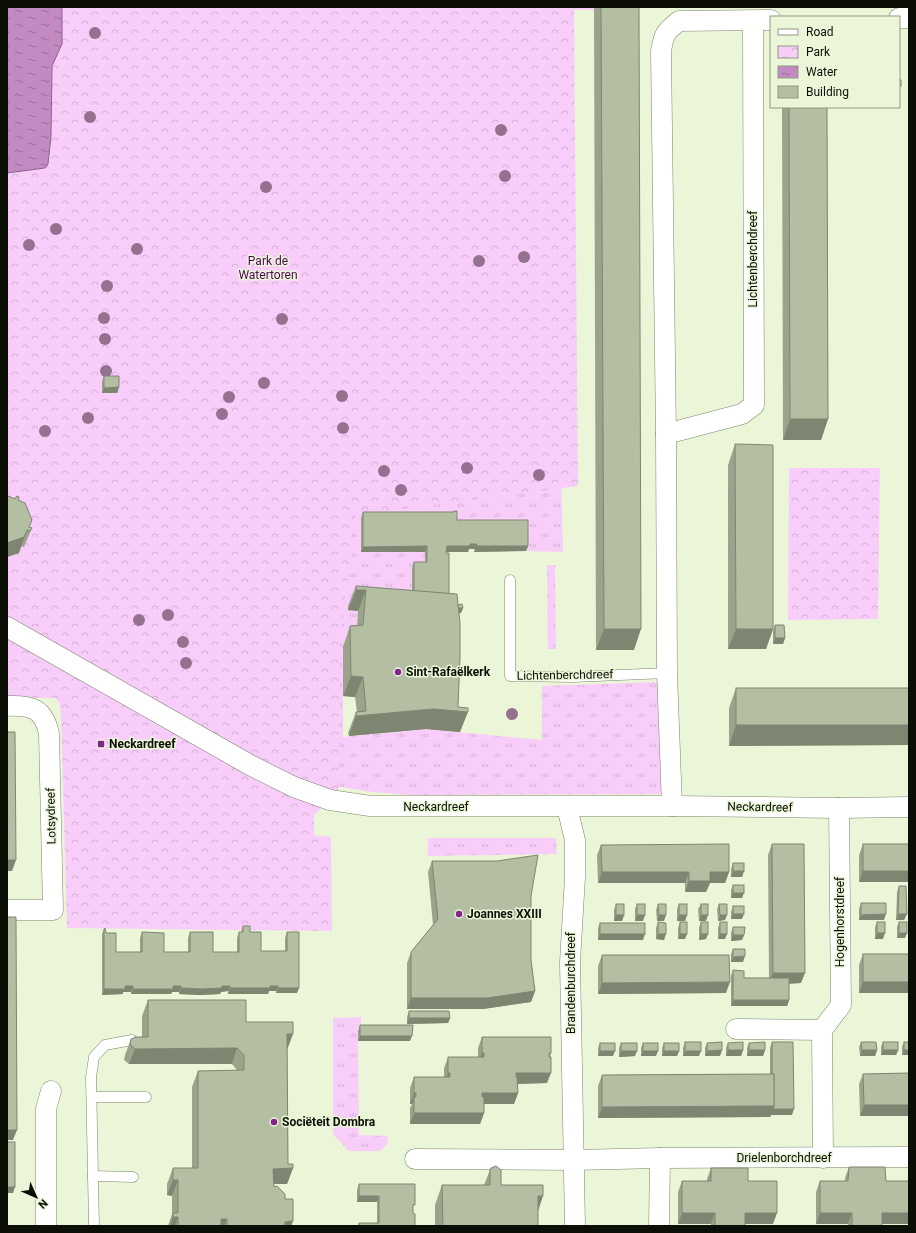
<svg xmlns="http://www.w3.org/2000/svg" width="916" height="1233" font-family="Roboto,sans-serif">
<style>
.grass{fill:url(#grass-tufts)}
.park{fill:url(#park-crowns)}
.water{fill:url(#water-ripples);stroke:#8b648a}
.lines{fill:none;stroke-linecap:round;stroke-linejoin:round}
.lane-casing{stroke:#7a846a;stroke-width:11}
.street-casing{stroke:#7a846a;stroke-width:21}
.lane{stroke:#fff;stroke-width:10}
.street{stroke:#fff;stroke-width:20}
.tree{fill:#94718e}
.wall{fill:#9ba38b}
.shaded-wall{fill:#7e8571}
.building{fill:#b4bea2;stroke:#7e8571}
.poi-dot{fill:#85228b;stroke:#ebf6d9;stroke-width:1.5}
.labels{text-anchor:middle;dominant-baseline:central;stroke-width:3;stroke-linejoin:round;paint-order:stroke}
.street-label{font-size:12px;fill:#0c0f06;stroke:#ebf6d9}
.park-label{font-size:12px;fill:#4c0451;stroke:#ebf6d9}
.poi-label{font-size:12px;font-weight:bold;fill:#0c0f06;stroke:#ebf6d9;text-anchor:start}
</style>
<defs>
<pattern id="grass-tufts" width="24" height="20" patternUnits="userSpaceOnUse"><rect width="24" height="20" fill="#f9cdfa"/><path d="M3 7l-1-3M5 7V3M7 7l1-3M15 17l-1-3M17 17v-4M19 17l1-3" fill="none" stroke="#d4afd5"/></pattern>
<pattern id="park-crowns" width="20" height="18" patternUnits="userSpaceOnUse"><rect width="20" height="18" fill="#f9cdfa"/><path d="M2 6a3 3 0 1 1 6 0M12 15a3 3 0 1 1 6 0" fill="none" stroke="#d4afd5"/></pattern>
<pattern id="water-ripples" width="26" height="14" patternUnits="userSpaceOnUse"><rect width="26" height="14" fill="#c289c3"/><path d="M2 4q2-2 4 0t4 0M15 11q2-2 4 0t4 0" fill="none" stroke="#9c6e9c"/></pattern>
</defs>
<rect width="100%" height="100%" fill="#ebf6d9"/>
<g class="grass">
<polygon points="561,471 563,552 526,551 526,525 361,552 425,552 425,568 412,568 413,606 348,610 358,611 355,645 343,647 343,737 426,729 542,740 542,686 658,682 662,794 412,795 371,792 323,784 298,480"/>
<polygon points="547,565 555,565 556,649 548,649"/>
<polygon points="428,838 556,838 557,854 428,856"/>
<polygon points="361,1017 361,1031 358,1031 359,1135 388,1136 387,1144 380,1151 349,1151 333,1134 333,1018"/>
</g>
<g class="park">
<polygon points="7,7 633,7 632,9 574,10 578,486 356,515 340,639 338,802 330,800 314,815 314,835 331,837 332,931 67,928 61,716 59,702 55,698 7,698"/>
<polygon points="789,468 880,468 878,619 788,620"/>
</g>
<polygon class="water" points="7,7 62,7 62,44 52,66 51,136 48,164 45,168 7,173"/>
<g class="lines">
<g class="lane-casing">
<g id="lane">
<polyline points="510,580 510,676 572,677 667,673"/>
<polyline points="92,1097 146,1097"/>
<polyline points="93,1176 133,1177"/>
<polyline points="94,1226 91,1077 94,1057 105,1045 132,1040"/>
</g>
</g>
<g class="street-casing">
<g id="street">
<polyline points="899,18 909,18"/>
<polyline points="666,434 742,414 754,405 753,21"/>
<polyline points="7,627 250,765 294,787 330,800 370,806 672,806 839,808 909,807"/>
<path d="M7,706C31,705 44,708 49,734L53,910H7"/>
<path d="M672,806L667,673L666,434L661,51C664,34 665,32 679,21L771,20"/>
<polyline points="567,807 575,840 575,877 570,962 575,1226"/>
<polyline points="736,1029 822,1030"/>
<polyline points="823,1158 822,1030 841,1005 839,808"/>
<polyline points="415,1159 574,1160 660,1158 909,1157"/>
<polyline points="46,1226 46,1109 51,1091"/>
<polyline points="659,1226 660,1158"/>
</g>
</g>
<use href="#lane" class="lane"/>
<use href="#street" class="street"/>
</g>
<g class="tree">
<circle cx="95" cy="33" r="6"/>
<circle cx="90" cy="117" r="6"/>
<circle cx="501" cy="130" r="6"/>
<circle cx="505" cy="176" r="6"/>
<circle cx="266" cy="187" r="6"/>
<circle cx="56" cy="229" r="6"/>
<circle cx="29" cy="245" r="6"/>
<circle cx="137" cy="249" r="6"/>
<circle cx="524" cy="257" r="6"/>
<circle cx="479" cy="261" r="6"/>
<circle cx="107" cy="286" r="6"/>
<circle cx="104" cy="318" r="6"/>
<circle cx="282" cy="319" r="6"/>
<circle cx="105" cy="339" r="6"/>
<circle cx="106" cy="371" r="6"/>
<circle cx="264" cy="383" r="6"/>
<circle cx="342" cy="396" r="6"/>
<circle cx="229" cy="397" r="6"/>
<circle cx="222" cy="414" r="6"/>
<circle cx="88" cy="418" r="6"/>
<circle cx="343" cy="428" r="6"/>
<circle cx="45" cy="431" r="6"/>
<circle cx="467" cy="468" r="6"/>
<circle cx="384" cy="471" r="6"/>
<circle cx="539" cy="475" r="6"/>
<circle cx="401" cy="490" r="6"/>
<circle cx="168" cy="615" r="6"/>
<circle cx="139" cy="620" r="6"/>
<circle cx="183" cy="642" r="6"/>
<circle cx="186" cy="663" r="6"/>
<circle cx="512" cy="714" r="6"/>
</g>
<g class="wall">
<polygon points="595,7 601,7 634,650 596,650 594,9"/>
<polygon points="782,107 827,107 828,419 821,440 783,440"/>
<polygon points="104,376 119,387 117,393 102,393 102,382"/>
<polygon points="735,444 773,629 766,649 728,649 728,465"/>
<polygon points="7,497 18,500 29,527 32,528 24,547 21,546 19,553 7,557"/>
<polygon points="454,511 457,520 528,546 526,551 474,552 475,549 469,549 468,552 446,552 449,594 458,605 463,608 461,613 459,613 458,707 460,732 426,729 349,736 348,733 356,712 357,712 355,697 343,696 343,647 350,626 357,625 358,611 348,610 348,606 356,586 412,591 412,568 414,562 425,562 425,552 361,552 361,518 363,512 453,512"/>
<polygon points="775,625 785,638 783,644 773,644 773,631"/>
<polygon points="736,688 909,688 909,745 729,746 729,708"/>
<polygon points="772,844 801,983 789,984 789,1000 787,1006 731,1006 731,976 733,970 744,978 769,978 768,855"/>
<polygon points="863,844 909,844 859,882 859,855"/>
<polygon points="601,845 729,872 725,883 710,883 706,892 685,892 685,883 598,883 597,855"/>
<polygon points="432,861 531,896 531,960 535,991 531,1002 483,1009 407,1009 407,963 411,952 433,925 428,872"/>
<polygon points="733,863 744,871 742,877 731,877 731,869"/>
<polygon points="733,885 742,898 731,898 731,890"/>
<polygon points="899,886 907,914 904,920 896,920 897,892"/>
<polygon points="861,903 884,920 859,920 859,909"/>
<polygon points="616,904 624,915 622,921 614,921 614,910"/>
<polygon points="637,904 643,921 635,921 635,909"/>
<polygon points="658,904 664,921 657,921 656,910"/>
<polygon points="679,904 687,915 685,921 677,921 677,909"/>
<polygon points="701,904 706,921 699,921 698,909"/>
<polygon points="719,904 725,920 718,921 717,909"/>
<polygon points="733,906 742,919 731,919 731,912"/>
<polygon points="658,922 664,940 656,939 656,928"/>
<polygon points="680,922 685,939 678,939 678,928"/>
<polygon points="701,922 706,939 699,940 699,928"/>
<polygon points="720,922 725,939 718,939 718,928"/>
<polygon points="877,922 883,939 875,939 875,927"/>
<polygon points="899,922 905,938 897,938 897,927"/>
<polygon points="600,923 643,940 598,940 598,928"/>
<polygon points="243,926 250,932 261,951 285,951 285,938 287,932 297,993 276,993 276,991 269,991 268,994 228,994 228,991 221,992 220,994 200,995 179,994 179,992 172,992 171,994 131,994 131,992 123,992 123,994 102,995 102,934 104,929 116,952 140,952 140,938 142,932 164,952 188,952 188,938 190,932 213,952 237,952 237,938 239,932 241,932"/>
<polygon points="733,927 744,935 742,940 731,941 731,933"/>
<polygon points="733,949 743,962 731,962 731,954"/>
<polygon points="863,954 909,954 909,993 859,993 859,965"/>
<polygon points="602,955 726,993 598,994 598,966"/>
<polygon points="148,1000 246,1022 287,1050 288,1164 293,1168 287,1184 274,1184 274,1187 285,1199 293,1221 291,1226 168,1226 172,1214 172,1196 167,1195 167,1184 173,1168 192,1168 192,1087 198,1071 238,1071 232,1064 129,1064 124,1060 125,1055 131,1039 142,1037 142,1016"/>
<polygon points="409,1011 450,1018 448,1023 407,1024 407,1017"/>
<polygon points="360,1025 410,1041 358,1041 358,1031"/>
<polygon points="482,1037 551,1053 550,1057 547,1083 518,1084 518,1093 514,1104 484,1104 484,1113 480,1124 410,1124 410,1108 412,1104 410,1104 410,1088 414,1077 444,1077 444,1068 448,1057 478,1057 478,1048"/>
<polygon points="685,1042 699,1056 683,1056 683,1048"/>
<polygon points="772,1042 792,1115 771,1115 770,1117 598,1118 598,1086 602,1075 770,1074 770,1048"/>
<polygon points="861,1042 877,1050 875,1056 860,1056 859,1047"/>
<polygon points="883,1042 898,1050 896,1055 881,1055 881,1047"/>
<polygon points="904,1042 909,1042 902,1055 902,1047"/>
<polygon points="600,1043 613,1056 598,1056 598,1048"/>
<polygon points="621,1043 635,1056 619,1057 619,1048"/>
<polygon points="643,1043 656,1056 641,1056 641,1048"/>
<polygon points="664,1043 679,1051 677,1056 662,1056 662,1048"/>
<polygon points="707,1043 720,1056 705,1056 705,1048"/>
<polygon points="728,1043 743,1050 741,1056 726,1056 726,1048"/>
<polygon points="749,1043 765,1050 763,1056 747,1056 747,1048"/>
<polygon points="909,1073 860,1116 859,1084 863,1074"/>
<polygon points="849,1167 886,1181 909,1224 882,1224 882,1226 848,1226 848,1224 816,1224 816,1192 820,1181 845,1181 845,1178"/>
<polygon points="711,1168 748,1181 773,1224 745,1224 745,1226 711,1226 711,1224 678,1224 678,1192 682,1181 707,1181 707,1179"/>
<polygon points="490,1170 501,1185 538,1212 538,1226 435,1226 435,1205 442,1185 484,1185"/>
<polygon points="359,1184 413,1211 415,1226 358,1226 359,1223 377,1223 377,1202 357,1202 357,1190"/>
</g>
<g class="shaded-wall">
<polygon points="119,387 117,393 102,393 104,388"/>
<polygon points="790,419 828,419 821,440 783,440"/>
<polygon points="27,530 19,553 7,557 7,543"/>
<polygon points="470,544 477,544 475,549 469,549 468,552 445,552 447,546"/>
<polygon points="427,546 425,552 361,552 363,547"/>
<polygon points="476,546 528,546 526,551 474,552"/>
<polygon points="356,590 366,590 358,611 348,610"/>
<polygon points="463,608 461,613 450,615 423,613"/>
<polygon points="604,629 641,629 634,650 596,650"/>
<polygon points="736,629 773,629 766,649 728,649"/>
<polygon points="775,638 785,638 783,644 773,644"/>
<polygon points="351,676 363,677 355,697 343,696"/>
<polygon points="433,709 468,712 460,732 426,729 349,736 356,716"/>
<polygon points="736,725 909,725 909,745 729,746"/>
<polygon points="7,860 16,860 12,871 7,871"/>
<polygon points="733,871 744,871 742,877 731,877"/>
<polygon points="863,871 909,871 909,882 859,882"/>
<polygon points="602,872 689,872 685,883 598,883"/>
<polygon points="710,872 729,872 725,883 710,883 706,892 685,892 689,881"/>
<polygon points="733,893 744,893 742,898 731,898"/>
<polygon points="733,914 744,914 742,919 731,919"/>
<polygon points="886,914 884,920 859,920 861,915"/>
<polygon points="898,914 907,914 904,920 896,920"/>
<polygon points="616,915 624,915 622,921 614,921"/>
<polygon points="637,915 645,915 643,921 635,921"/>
<polygon points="659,915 666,915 664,921 657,921"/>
<polygon points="679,915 687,915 685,921 677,921"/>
<polygon points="701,915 708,915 706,921 699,921"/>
<polygon points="720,915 727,915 725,920 718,921"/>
<polygon points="877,933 885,933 883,939 875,939"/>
<polygon points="899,933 907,933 905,938 897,938"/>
<polygon points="600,934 645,934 643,940 598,940"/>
<polygon points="658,934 666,934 664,940 656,939"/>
<polygon points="680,934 687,934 685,939 678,939"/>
<polygon points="701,934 708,934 706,939 699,940"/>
<polygon points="720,934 727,934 725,939 718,939"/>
<polygon points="733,935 744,935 742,940 731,941"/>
<polygon points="745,956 743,962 731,962 733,957"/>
<polygon points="773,973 805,973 801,983 769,984"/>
<polygon points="730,982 726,993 598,994 602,983"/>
<polygon points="863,982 909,982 909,993 859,993"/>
<polygon points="125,986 133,986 131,992 123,992 123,994 102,995 104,989"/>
<polygon points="173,986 181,986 179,992 172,992 171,994 131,994 133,989"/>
<polygon points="222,986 230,986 228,991 221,992 220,994 200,995 179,994 181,988"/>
<polygon points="270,986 278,986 276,991 269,991 268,994 228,994 230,988"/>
<polygon points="278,988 299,988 297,993 276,993"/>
<polygon points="535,991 531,1002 483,1009 407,1009 411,998"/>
<polygon points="733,1000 789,1000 787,1006 731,1006"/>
<polygon points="409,1018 450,1018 448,1023 407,1024"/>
<polygon points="287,1034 293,1034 287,1050"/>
<polygon points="360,1036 412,1036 410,1041 358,1041"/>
<polygon points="237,1048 232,1064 129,1064 135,1049"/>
<polygon points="722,1050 720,1056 705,1056 707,1051"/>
<polygon points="728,1050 743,1050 741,1056 726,1056"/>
<polygon points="749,1050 765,1050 763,1056 747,1056"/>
<polygon points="862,1050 877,1050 875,1056 860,1056"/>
<polygon points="883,1050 898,1050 896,1055 881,1055"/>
<polygon points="904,1050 909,1050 909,1055 902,1055"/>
<polygon points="600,1051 615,1051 613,1056 598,1056"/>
<polygon points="621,1051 637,1051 635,1056 619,1057"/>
<polygon points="643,1051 658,1051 656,1056 641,1056"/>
<polygon points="664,1051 679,1051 677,1056 662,1056"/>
<polygon points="685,1051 701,1051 699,1056 683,1056"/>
<polygon points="482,1053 484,1053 480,1064 478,1064"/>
<polygon points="448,1073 450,1073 446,1084 444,1084"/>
<polygon points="516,1073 551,1073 547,1083 512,1084"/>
<polygon points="414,1093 416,1093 412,1104 410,1104"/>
<polygon points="482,1093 518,1093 514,1104 478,1104"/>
<polygon points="864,1105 909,1105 909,1116 860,1116"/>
<polygon points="774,1106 794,1109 792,1115 771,1115 770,1117 598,1118 602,1107"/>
<polygon points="414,1113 484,1113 480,1124 410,1124"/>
<polygon points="7,1130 17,1130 13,1140 7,1140"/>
<polygon points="293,1168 287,1184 267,1184 273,1169"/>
<polygon points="173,1180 178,1180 172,1196 167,1195"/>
<polygon points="7,1187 15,1187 13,1193 7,1193"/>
<polygon points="359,1196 379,1196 377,1202 357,1202"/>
<polygon points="538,1196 543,1196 536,1217"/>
<polygon points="682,1213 715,1213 711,1224 678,1224"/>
<polygon points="745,1213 777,1213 773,1224 741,1224"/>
<polygon points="820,1213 852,1213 848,1224 816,1224"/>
<polygon points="882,1213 909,1213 909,1224 878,1224"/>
<polygon points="173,1217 178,1217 175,1226 170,1226"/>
<polygon points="221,1219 227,1219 224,1226 219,1226"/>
<polygon points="293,1221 291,1226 284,1226 285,1222"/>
</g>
<g class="building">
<polygon points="601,7 639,7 641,629 604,629"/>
<rect x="899" y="80" width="2" height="6"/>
<polygon points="789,107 827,107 828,419 790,419"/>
<polygon points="104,376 119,376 119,387 104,388"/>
<polygon points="735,444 773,445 773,629 736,629"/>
<polygon points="8,496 15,499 17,496 19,497 18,500 25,503 32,520 29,527 32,528 30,531 27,530 24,537 7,543 7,497"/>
<polygon points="454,511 457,511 457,520 528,520 528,546 476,546 477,544 470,544 470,546 447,546 446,553 449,553 449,594 414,591 414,562 427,562 427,546 363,547 363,512 454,512"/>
<polygon points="356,586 457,594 460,623 460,657 458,707 468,708 468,712 433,709 356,716 356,712 366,711 363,677 351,676 350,626 363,625 366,590 356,590"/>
<polygon points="462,604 463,608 458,608 458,605"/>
<polygon points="775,625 784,625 785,638 775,638"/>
<rect x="736" y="688" width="173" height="37"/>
<polygon points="7,732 15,732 16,860 7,860"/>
<polygon points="729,844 729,872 710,872 710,881 689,881 689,872 602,872 601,845"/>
<polygon points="772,844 804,844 805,973 773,973"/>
<rect x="863" y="844" width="46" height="27"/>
<polygon points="538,855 531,896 531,960 535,991 487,998 411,998 411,952 438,919 432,861 497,861"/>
<rect x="733" y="863" width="11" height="8"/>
<rect x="733" y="885" width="11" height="8"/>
<polygon points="899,886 906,886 907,914 898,914"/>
<polygon points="861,903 886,903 886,914 861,915"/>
<rect x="616" y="904" width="8" height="11"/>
<rect x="637" y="904" width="8" height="11"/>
<polygon points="658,904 666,904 666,915 659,915"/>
<rect x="679" y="904" width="8" height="11"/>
<rect x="701" y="904" width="7" height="11"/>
<polygon points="719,904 727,904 727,915 720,915"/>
<rect x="733" y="906" width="11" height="8"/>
<polygon points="7,917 16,917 17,1130 7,1130"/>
<polygon points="658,922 666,923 666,934 658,934"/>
<rect x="680" y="922" width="7" height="12"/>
<rect x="701" y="922" width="7" height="12"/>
<rect x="720" y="922" width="7" height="12"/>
<rect x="877" y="922" width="8" height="11"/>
<rect x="899" y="922" width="8" height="11"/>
<rect x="600" y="923" width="45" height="11"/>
<polygon points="243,926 250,926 250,932 261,932 261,951 287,951 287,932 299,932 299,988 278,988 278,986 270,986 270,988 230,988 230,986 222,986 222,988 202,989 181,988 181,986 173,986 173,989 133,989 133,986 125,986 125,989 104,989 104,929 105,928 106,933 116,933 116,952 142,952 142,932 164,933 164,952 190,952 190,932 213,932 213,952 239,952 239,932 243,932"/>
<polygon points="733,927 745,927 744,935 733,935"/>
<polygon points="733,949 745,949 745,956 733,957"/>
<rect x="863" y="954" width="46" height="28"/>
<polygon points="602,955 729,955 730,982 602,983"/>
<polygon points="733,970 744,971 744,978 789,978 789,1000 733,1000"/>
<polygon points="148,1000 246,1000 246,1022 293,1022 293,1034 287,1034 288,1164 293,1164 293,1168 273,1169 274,1187 277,1186 285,1194 285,1199 293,1199 293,1221 285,1222 285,1226 227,1226 227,1219 221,1219 221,1226 178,1226 178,1217 173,1217 173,1213 178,1213 178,1180 173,1180 173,1168 198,1168 198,1071 244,1070 244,1055 237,1048 135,1049 130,1044 131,1039 136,1037 148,1037"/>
<polygon points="409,1011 449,1011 450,1018 409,1018"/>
<polygon points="360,1025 413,1025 412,1036 360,1036"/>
<polygon points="482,1037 551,1037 551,1053 549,1053 549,1057 551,1057 551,1073 516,1073 516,1077 517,1077 518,1093 482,1093 482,1097 484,1097 484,1113 414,1113 414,1097 416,1097 416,1093 414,1093 414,1077 450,1077 450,1073 448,1073 448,1057 484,1057 484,1053 482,1053"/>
<rect x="685" y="1042" width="16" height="9"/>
<polygon points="722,1042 722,1050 707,1051 707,1043"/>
<polygon points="743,1042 743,1050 728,1050 728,1043"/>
<polygon points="765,1042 765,1050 749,1050 749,1043"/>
<polygon points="772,1042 793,1042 794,1109 773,1109 774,1106 774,1074 772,1074"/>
<polygon points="861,1042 876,1042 877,1050 862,1050"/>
<rect x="883" y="1042" width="15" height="8"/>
<rect x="904" y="1042" width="5" height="8"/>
<rect x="600" y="1043" width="15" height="8"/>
<rect x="621" y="1043" width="16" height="8"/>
<rect x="643" y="1043" width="15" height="8"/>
<rect x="664" y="1043" width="15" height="8"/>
<polygon points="909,1073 909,1105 864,1105 863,1074"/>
<polygon points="774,1074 774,1106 602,1107 602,1075"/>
<rect x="7" y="1142" width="8" height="45"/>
<polygon points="496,1166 501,1170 501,1185 543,1185 543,1196 538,1196 538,1226 443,1226 442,1185 490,1185 490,1170 491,1168"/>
<polygon points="849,1167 885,1167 886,1181 909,1181 909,1213 882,1213 882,1226 852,1226 852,1213 820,1213 820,1181 848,1181"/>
<polygon points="711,1168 748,1168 748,1181 777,1181 777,1213 745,1213 745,1226 715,1226 715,1213 682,1213 682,1181 711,1181"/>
<polygon points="359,1184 415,1184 415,1205 413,1205 413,1213 415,1214 415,1226 359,1226 359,1223 379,1223 379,1196 359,1196"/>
</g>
<g class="poi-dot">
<circle cx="398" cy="672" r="4"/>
<rect x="97" y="740" width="8" height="8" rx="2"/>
<circle cx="459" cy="914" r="4"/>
<circle cx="274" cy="1122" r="4"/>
</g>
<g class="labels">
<g class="street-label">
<text transform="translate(753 259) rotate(-90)">Lichtenberchdreef</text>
<text transform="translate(565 675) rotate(-1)">Lichtenberchdreef</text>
<text x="436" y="807">Neckardreef</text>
<text transform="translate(760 807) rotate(1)">Neckardreef</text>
<text transform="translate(51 816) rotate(-91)">Lotsydreef</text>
<text transform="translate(840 922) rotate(-90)">Hogenhorstdreef</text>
<text transform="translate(571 983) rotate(-90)">Brandenburchdreef</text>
<text x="784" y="1158">Drielenborchdreef</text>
</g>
<g class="park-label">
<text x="268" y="261">Park de<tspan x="268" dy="14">Watertoren</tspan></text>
</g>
<g class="poi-label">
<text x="406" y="672">Sint-Rafaëlkerk</text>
<text x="109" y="744">Neckardreef</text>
<text x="467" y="914">Joannes XXIII</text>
<text x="282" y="1122">Sociëteit Dombra</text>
</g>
</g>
<rect width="916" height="1233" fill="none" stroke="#0c0f06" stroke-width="16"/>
<rect x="770" y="16" width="130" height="92" fill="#ebf6d9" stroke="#929a85"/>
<rect x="778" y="29" width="20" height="6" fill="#ffffff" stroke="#929a85"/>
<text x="806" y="36" font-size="12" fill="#0c0f06">Road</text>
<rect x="778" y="46" width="20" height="12" fill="url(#park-crowns)" stroke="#929a85"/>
<text x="806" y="56" font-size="12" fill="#0c0f06">Park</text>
<rect x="778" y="66" width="20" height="12" fill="url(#water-ripples)" stroke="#929a85"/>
<text x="806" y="76" font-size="12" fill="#0c0f06">Water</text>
<rect x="778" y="86" width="20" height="12" fill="#b4bea2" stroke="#929a85"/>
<text x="806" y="96" font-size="12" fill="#0c0f06">Building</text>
<g transform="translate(36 1197) rotate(135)" stroke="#ebf6d9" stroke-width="3" paint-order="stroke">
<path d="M0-3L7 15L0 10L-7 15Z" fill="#0c0f06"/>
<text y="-6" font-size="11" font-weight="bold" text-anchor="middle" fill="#0c0f06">N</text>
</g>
</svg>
